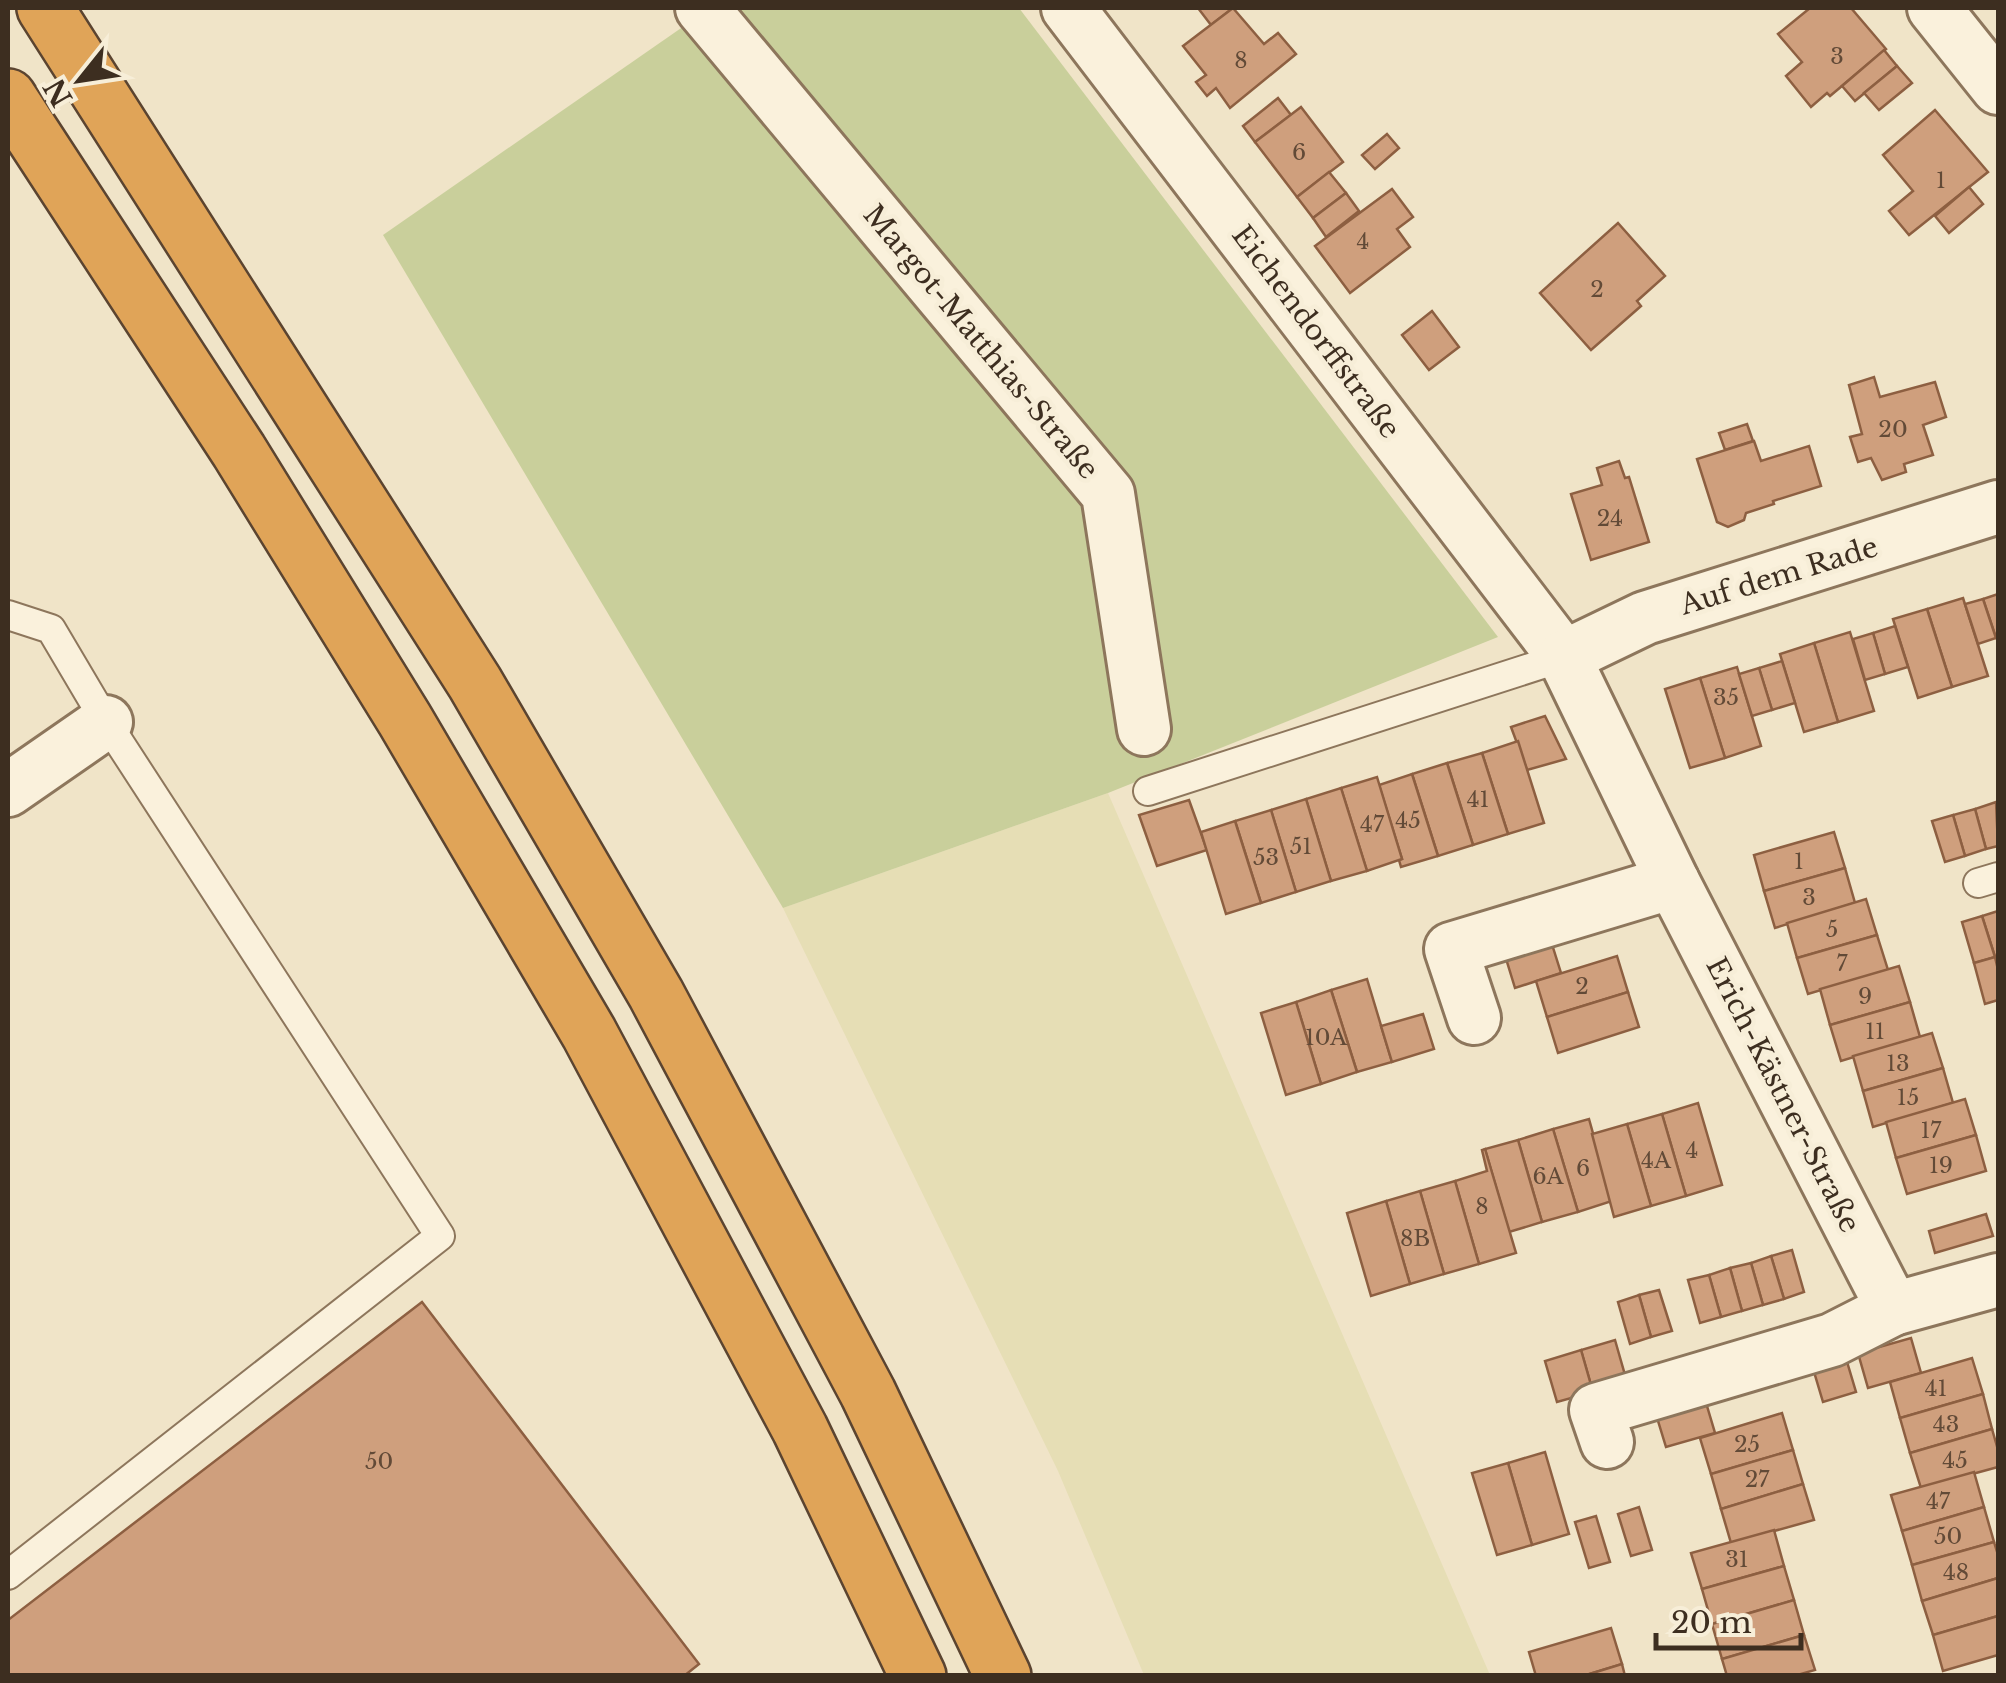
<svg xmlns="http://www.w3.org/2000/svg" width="2006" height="1683" font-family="'Libre Baskerville',serif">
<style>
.farmland{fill:#e6deb5}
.green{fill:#c9cf9b}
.building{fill:#cf9f7d;stroke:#8d5f41;stroke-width:2.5}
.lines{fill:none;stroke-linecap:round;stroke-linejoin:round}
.lane-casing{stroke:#8d765c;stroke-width:32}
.street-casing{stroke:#8d765c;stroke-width:58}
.highway-casing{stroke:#5b4430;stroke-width:60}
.lane{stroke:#faf1dc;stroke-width:28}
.street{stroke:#faf1dc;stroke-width:52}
.highway{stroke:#e0a458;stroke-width:55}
.labels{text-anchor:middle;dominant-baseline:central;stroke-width:9;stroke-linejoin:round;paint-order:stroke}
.number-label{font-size:22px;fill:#624a37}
.street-label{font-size:28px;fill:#3d2e20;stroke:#f7eed8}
</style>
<rect width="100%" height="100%" fill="#f0e4c8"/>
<polygon class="farmland" points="1108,793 1490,1675 1144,1675 1058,1471 783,908"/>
<polygon class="green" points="710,8 1019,8 1498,637 1108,793 783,908 383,235"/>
<g class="building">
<polygon points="1198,8 1233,8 1211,25"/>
<polygon points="1233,8 1264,44 1278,33 1296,54 1230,108 1216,88 1207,96 1196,82 1206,75 1183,46"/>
<polygon points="1810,8 1851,8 1886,49 1830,96 1827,93 1811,107 1786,76 1802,62 1778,34"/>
<polygon points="1884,50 1897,66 1855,101 1842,86"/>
<polygon points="1897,66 1912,83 1879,110 1864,93"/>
<polygon points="1278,98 1291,115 1255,142 1243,126"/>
<polygon points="1301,107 1343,162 1297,197 1255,142"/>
<polygon points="1935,110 1988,172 1909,235 1889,211 1913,191 1883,155"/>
<polygon points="1387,134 1399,148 1375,169 1362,155"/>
<polygon points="1329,172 1346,193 1313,218 1297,197"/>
<polygon points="1969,187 1983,204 1949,233 1935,216"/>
<polygon points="1392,189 1413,217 1397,229 1410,247 1350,293 1315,246"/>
<polygon points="1346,193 1359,211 1326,237 1313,218"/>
<polygon points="1618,223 1665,276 1637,301 1641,306 1591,350 1540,293"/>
<polygon points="1432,311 1459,347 1429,370 1402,335"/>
<polygon points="1874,377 1880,397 1935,382 1946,417 1923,425 1933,455 1904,464 1906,472 1882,480 1871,458 1858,462 1850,437 1862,434 1849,385"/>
<polygon points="1747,424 1753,441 1725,450 1719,433"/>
<polygon points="1754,441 1761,461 1809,446 1821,486 1773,501 1774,504 1746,513 1744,520 1728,527 1717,522 1697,459"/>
<polygon points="1619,461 1625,478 1629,477 1649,542 1591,560 1571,494 1602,485 1597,468"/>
<polygon points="1998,594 1998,638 1996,638 1983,599"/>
<polygon points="1963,598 1988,676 1952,687 1927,609"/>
<polygon points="1983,599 1996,638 1978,644 1965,604"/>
<polygon points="1927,609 1952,687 1918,698 1893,619"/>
<polygon points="1895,626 1908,667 1885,674 1873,633"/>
<polygon points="1850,632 1874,711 1838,722 1814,643"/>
<polygon points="1873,633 1885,674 1865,680 1853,639"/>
<polygon points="1814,643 1838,722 1804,732 1780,654"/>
<polygon points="1782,661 1795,703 1772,710 1759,668"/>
<polygon points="1737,667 1761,746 1725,758 1700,678"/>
<polygon points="1759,668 1772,710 1752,716 1739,674"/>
<polygon points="1700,678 1725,758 1690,768 1665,689"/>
<polygon points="1545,716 1566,759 1527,770 1511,727"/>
<polygon points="1518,741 1544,823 1508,834 1482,753"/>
<polygon points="1482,753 1508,834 1473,845 1447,763"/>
<polygon points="1447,763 1473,845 1438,856 1412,774"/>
<polygon points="1412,774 1438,856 1401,867 1399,860 1402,859 1379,785"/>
<polygon points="1377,777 1402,859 1367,871 1341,788"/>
<polygon points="1341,788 1367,871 1331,881 1306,799"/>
<polygon points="1306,799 1331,881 1296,892 1271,810"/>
<polygon points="1189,800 1207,850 1157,866 1139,815"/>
<polygon points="1996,802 1998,846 1986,849 1975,809"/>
<polygon points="1975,809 1986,849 1965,856 1953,815"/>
<polygon points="1271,810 1296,892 1261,903 1235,821"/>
<polygon points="1953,815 1965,856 1945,862 1932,821"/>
<polygon points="1235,821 1261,903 1226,914 1201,832"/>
<polygon points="1834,832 1845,868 1764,891 1754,855"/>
<polygon points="1845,868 1855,903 1775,928 1764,891"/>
<polygon points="1866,899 1877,935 1797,958 1787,923"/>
<polygon points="1998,911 1998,955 1995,957 1982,916"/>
<polygon points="1982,916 1995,957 1974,963 1962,922"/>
<polygon points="1877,935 1888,970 1808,994 1797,958"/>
<polygon points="1550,938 1561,973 1515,988 1504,952"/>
<polygon points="1617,956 1628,992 1547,1017 1536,981"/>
<polygon points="1995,957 1998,970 1998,1000 1985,1004 1974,963"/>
<polygon points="1899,966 1910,1002 1830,1025 1820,989"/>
<polygon points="1367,979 1392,1062 1357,1072 1331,990"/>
<polygon points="1331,990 1357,1072 1321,1084 1296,1002"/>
<polygon points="1628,992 1639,1027 1558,1053 1547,1017"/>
<polygon points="1296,1002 1321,1084 1286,1095 1261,1013"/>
<polygon points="1910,1002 1920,1037 1841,1061 1830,1025"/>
<polygon points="1423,1014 1434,1049 1392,1062 1381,1026"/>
<polygon points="1932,1033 1943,1068 1863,1091 1853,1056"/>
<polygon points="1943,1068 1953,1103 1873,1127 1863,1091"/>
<polygon points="1965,1099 1976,1135 1896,1158 1886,1122"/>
<polygon points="1698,1103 1722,1185 1686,1196 1662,1114"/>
<polygon points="1662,1114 1686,1196 1651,1206 1627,1124"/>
<polygon points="1589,1119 1612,1201 1578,1212 1553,1129"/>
<polygon points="1627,1124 1651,1206 1614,1217 1592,1134"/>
<polygon points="1553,1129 1578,1212 1542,1222 1518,1140"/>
<polygon points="1976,1135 1986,1171 1907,1194 1896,1158"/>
<polygon points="1518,1140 1542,1222 1509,1232 1485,1149"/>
<polygon points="1485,1149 1516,1253 1479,1264 1455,1181 1487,1171 1482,1150"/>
<polygon points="1455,1181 1479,1264 1444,1274 1420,1191"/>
<polygon points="1420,1191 1444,1274 1410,1284 1386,1201"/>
<polygon points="1386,1201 1410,1284 1371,1296 1347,1213"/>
<polygon points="1986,1214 1993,1236 1935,1253 1929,1231"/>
<polygon points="1792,1250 1804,1292 1784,1299 1771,1256"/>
<polygon points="1771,1256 1784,1299 1763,1305 1751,1263"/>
<polygon points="1751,1263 1763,1305 1742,1311 1730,1268"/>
<polygon points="1730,1268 1742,1311 1721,1317 1709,1275"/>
<polygon points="1709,1275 1721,1317 1700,1323 1688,1280"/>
<polygon points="1659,1290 1672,1331 1651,1337 1639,1295"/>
<polygon points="1639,1295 1651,1337 1630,1344 1618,1302"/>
<polygon points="422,1302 699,1664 684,1676 8,1676 8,1620"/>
<polygon points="1911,1338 1921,1373 1868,1388 1858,1353"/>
<polygon points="1615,1340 1627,1382 1593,1392 1581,1350"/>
<polygon points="1581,1350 1593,1392 1557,1402 1545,1361"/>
<polygon points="1845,1355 1856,1392 1823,1402 1812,1365"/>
<polygon points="1972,1358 1983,1394 1900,1418 1890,1382"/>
<polygon points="1983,1394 1992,1429 1910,1453 1900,1418"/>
<polygon points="1704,1396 1715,1433 1666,1447 1655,1411"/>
<polygon points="1782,1413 1793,1450 1711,1474 1700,1438"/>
<polygon points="1992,1429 1998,1450 1998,1467 1921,1488 1910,1453"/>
<polygon points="1793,1450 1803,1484 1721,1509 1711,1474"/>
<polygon points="1545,1452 1569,1534 1532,1545 1508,1463"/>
<polygon points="1508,1463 1532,1545 1497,1555 1472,1473"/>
<polygon points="1974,1472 1984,1507 1902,1531 1891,1495"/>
<polygon points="1803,1484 1814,1520 1731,1543 1721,1509"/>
<polygon points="1639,1507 1652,1550 1631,1556 1618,1514"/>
<polygon points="1984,1507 1994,1542 1912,1565 1902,1531"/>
<polygon points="1596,1516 1610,1562 1589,1568 1575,1522"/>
<polygon points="1774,1530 1784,1566 1702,1589 1691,1553"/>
<polygon points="1994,1542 1998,1555 1998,1578 1922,1601 1912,1565"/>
<polygon points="1784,1566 1794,1600 1712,1624 1702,1589"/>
<polygon points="1998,1578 1998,1616 1933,1635 1922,1601"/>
<polygon points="1794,1600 1804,1635 1722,1659 1712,1624"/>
<polygon points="1998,1616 1998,1655 1943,1671 1933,1635"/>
<polygon points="1611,1628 1622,1664 1583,1676 1536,1676 1529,1652"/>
<polygon points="1804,1635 1815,1670 1794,1676 1727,1676 1722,1659"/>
<polygon points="1622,1664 1625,1676 1583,1676"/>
</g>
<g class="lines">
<g class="lane-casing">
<g id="lane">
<polyline points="8,615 51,629 106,722 440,1236 8,1575"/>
<polyline points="1148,791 1564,657"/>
<polyline points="1978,883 1998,877"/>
</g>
</g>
<g class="street-casing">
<g id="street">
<polyline points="702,8 1108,494 1144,729"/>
<polyline points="1068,8 1564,657 1673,882 1893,1309 1998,1280"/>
<polyline points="1934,8 1998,88"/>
<polyline points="1564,657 1645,618 1998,507"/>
<polyline points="8,790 106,722"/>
<polyline points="1474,1018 1451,949 1673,882"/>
<polyline points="1607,1442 1596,1410 1832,1340 1893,1309"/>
</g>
</g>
<g class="highway-casing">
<g id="highway">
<polyline points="45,8 475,683 656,994 868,1393 1003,1676"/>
<polyline points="8,97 239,451 405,720 589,1033 800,1429 918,1676"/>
</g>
</g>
<use href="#lane" class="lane"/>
<use href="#street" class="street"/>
<use href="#highway" class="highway"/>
</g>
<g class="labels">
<g class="number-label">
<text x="1837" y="56">3</text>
<text x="1241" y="60">8</text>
<text x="1299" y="152">6</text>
<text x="1941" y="180">1</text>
<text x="1363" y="241">4</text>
<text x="1597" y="289">2</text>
<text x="1893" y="429">20</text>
<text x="1610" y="518">24</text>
<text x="1726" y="697">35</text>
<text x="1478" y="799">41</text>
<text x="1408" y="820">45</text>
<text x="1372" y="824">47</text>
<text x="1301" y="846">51</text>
<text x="1266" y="857">53</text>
<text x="1799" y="861">1</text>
<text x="1809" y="897">3</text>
<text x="1832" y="929">5</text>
<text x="1842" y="963">7</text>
<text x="1582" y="986">2</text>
<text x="1865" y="996">9</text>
<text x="1875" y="1031">11</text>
<text x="1326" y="1037">10A</text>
<text x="1898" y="1063">13</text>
<text x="1908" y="1097">15</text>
<text x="1931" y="1130">17</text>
<text x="1692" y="1150">4</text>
<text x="1656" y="1160">4A</text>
<text x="1941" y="1165">19</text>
<text x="1583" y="1168">6</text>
<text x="1548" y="1176">6A</text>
<text x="1482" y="1206">8</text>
<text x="1415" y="1238">8B</text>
<text x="1936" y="1388">41</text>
<text x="1946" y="1424">43</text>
<text x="1747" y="1444">25</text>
<text x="1955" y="1460">45</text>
<text x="379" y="1461">50</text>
<text x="1757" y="1479">27</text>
<text x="1938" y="1501">47</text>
<text x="1948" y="1536">50</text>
<text x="1737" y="1559">31</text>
<text x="1956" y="1572">48</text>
</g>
<g class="street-label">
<text transform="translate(1316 332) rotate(53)">Eichendorffstraße</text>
<text transform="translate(981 342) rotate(50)">Margot-Matthias-Straße</text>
<text transform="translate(1779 576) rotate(-17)">Auf dem Rade</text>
<text transform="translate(1783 1095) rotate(63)">Erich-Kästner-Straße</text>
</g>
</g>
<rect width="2006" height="1683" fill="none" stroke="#3d2e20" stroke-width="20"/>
<g transform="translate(80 80) rotate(240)" stroke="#f7eed8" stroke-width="8" paint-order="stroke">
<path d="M0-8L18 38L0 25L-18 38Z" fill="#3d2e20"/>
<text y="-15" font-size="28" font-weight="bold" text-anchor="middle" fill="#3d2e20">N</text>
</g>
<path d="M1656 1633v15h145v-15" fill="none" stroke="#3d2e20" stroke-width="5"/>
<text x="1671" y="1633" font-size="30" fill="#3d2e20" stroke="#f7eed8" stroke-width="8" paint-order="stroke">20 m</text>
</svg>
